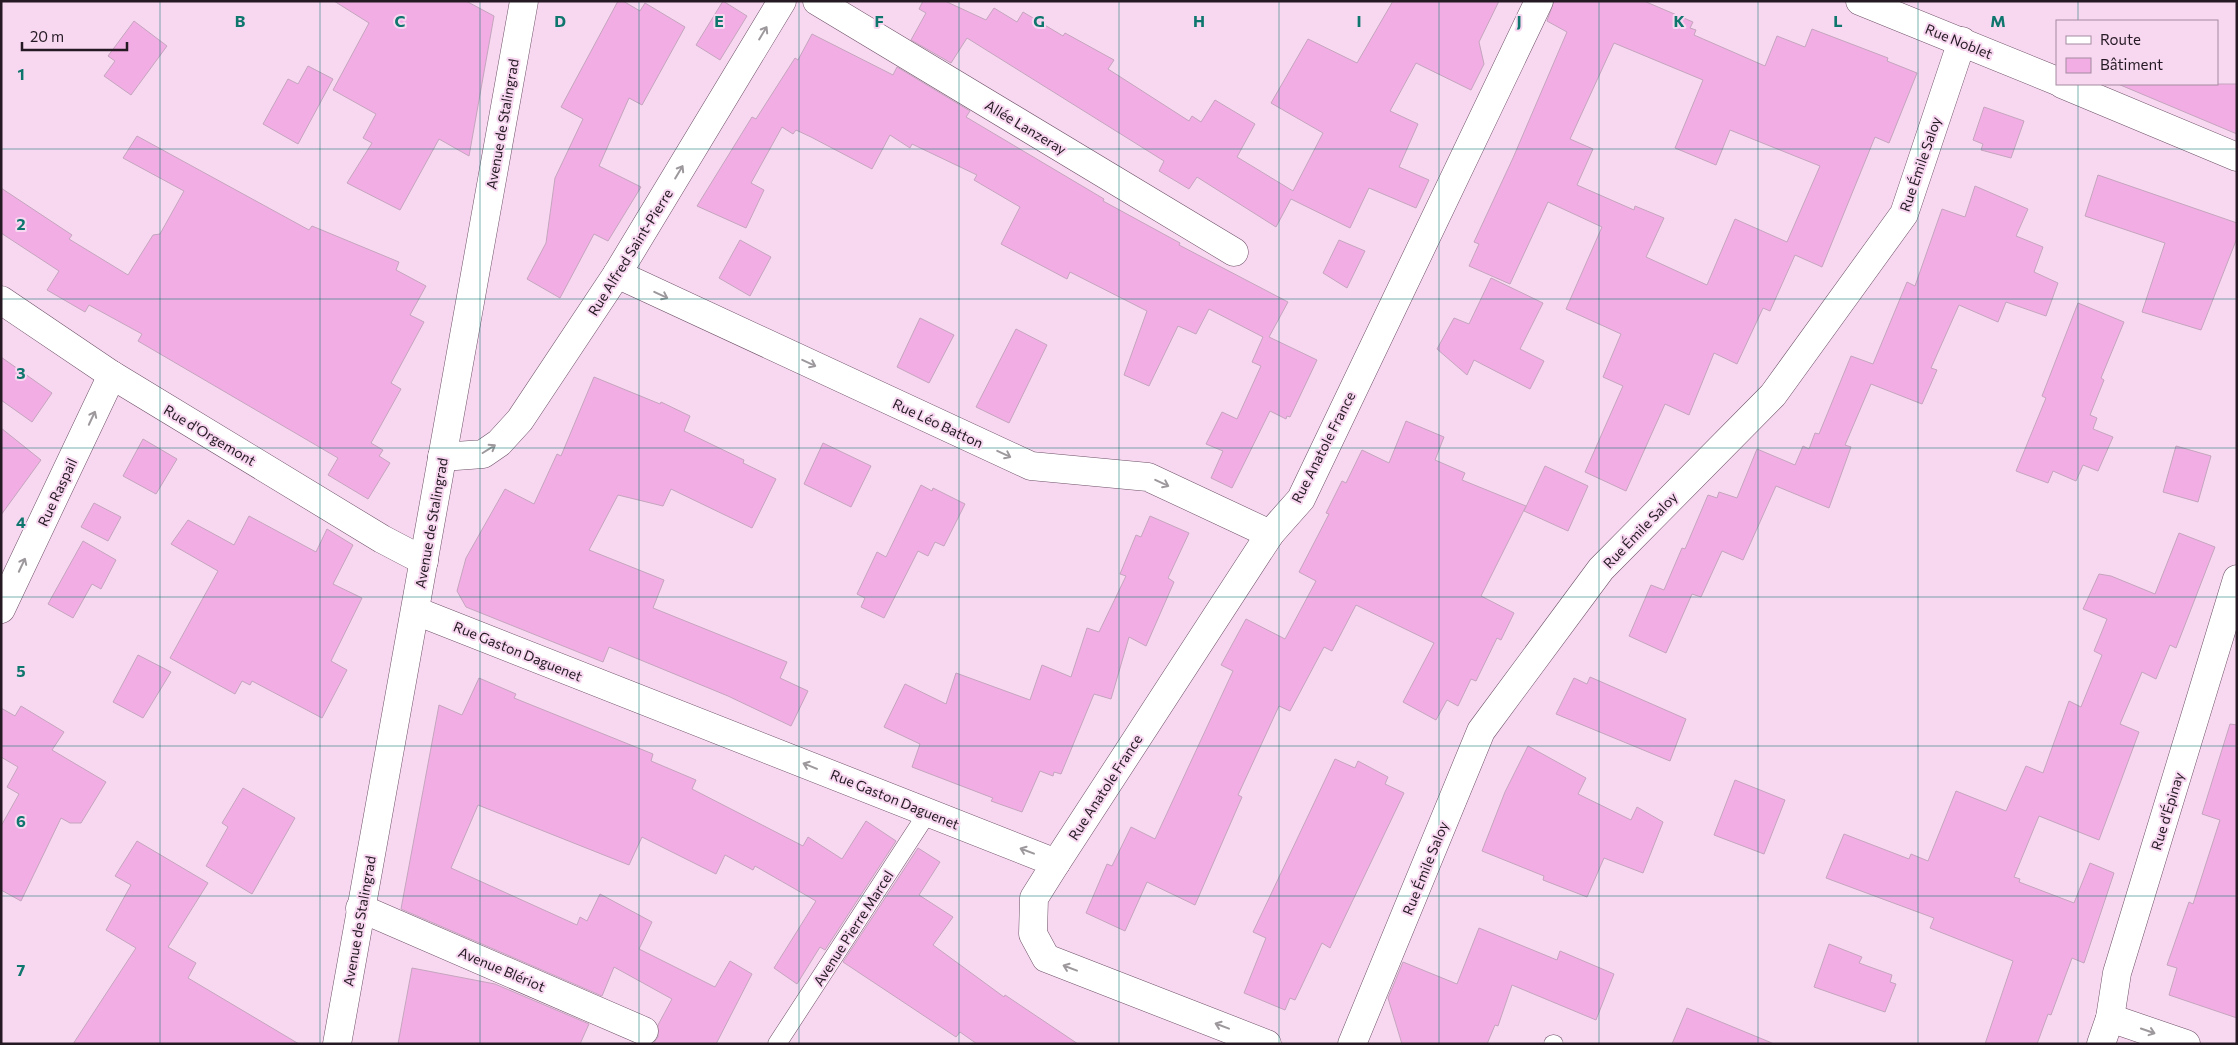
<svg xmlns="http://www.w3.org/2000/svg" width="2238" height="1045" font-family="Commissioner,sans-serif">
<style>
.building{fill:#f2aee4;stroke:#c5a5be;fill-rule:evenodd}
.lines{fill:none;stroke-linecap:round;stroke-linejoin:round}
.service-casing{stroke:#6d5267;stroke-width:19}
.minor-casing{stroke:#6d5267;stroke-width:29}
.secondary-casing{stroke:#6d5267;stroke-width:29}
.service{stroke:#fff;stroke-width:18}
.minor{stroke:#fff;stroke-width:28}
.secondary{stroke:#fff;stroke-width:28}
.oneway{stroke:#9d989c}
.grid{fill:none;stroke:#0f766e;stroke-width:1;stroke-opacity:0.55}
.labels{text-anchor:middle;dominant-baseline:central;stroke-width:4;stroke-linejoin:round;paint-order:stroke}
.street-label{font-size:14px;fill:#251a23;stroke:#f8d7f1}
.grid-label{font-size:16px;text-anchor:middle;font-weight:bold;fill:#0f766e;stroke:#f8d7f1;stroke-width:4;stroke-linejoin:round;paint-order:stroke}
</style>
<rect width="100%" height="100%" fill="#f8d7f1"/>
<g class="building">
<polygon points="334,1 466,1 494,16 469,156 439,139 400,210 347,183 372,143 363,138 376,114 333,90 369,23"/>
<polygon points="618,1 623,1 640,11 645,3 685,27 642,105 629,98 599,166 641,187 608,241 594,234 560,298 527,279 546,243 555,178 583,119 561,107"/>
<polygon points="723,1 747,16 720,60 696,45"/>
<polygon points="923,1 945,1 986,20 994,8 1017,22 1023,12 1063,36 1065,33 1114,60 1108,69 1189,121 1192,116 1201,122 1215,100 1255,124 1237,157 1293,191 1323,133 1271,103 1308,39 1357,63 1393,1 1499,1 1479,42 1484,64 1471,90 1416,63 1390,111 1418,124 1399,167 1429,180 1416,208 1369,188 1350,228 1291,199 1276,227 1197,177 1189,189 1159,171 1164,161 967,38 951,63 911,40 926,13 919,9"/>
<path d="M1554,1H1644L1693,22L1690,28L1696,30L1694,35L1765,66L1777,36L1805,47L1812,29L1888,58L1887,61L1917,73L1889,143L1875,137L1822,267L1795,255L1770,311L1763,308L1737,364L1714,353L1689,415L1665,404L1626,491L1585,472L1623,386L1603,377L1621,334L1566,309L1602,227L1548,202L1510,284L1469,266L1479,244L1474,242L1513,158L1567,32L1547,21ZM1614,43L1703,80L1675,148L1716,165L1730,130L1820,166L1787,242L1735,219L1707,285L1646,257L1664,218L1635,206L1634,210L1577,185L1593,149L1570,139Z"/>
<polygon points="134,21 167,46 131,95 104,76 115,61 108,56"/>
<polygon points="812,34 893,75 897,67 970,111 966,117 1104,199 1103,201 1180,243 1179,245 1288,302 1269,337 1317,360 1290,417 1287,416 1286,419 1270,411 1232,488 1211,478 1223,451 1206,444 1222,412 1237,419 1261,366 1252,362 1263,337 1209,309 1196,334 1178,326 1149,386 1124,375 1147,311 1070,272 1067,279 1001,244 1020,207 974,180 977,175 912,144 910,148 890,135 872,169 811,137 796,130 793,134 782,127 751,183 764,190 746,228 697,206 752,117 756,119 795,58 798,60"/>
<polygon points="308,66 333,79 298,144 263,124 288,79 298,84"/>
<polygon points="2118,84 2237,84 2237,134"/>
<polygon points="1984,107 2024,121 2011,158 1981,150 1983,144 1973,140"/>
<polygon points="137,136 309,230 312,226 399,262 396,270 426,286 410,315 424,322 391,383 401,389 371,443 383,450 379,456 390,463 368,499 328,475 338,458 138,341 142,334 89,305 85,312 47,290 59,271 1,233 1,188 72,235 69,239 128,275 153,235 160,234 184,191 123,158"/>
<polygon points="2098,175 2237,223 2237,238 2201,330 2142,312 2165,243 2085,216"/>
<polygon points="1975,186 2028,209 2016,236 2043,247 2034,272 2058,283 2046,316 2006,302 1998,322 1959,305 1931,368 1937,370 1922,404 1871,384 1845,445 1851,447 1829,508 1776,486 1743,560 1722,551 1701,597 1692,594 1666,653 1629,636 1651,585 1664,590 1682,548 1685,549 1708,495 1717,498 1719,492 1737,498 1757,449 1795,465 1803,446 1809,449 1815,433 1819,434 1851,356 1873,364 1907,282 1915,286 1942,209 1965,217"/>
<polygon points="740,240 771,257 750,296 719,278"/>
<polygon points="1339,240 1365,251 1347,288 1323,273"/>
<polygon points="1491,278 1543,303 1520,349 1544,361 1530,389 1474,360 1467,375 1437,349 1454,318 1469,324"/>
<polygon points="2078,303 2124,322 2101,378 2104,380 2090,415 2097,418 2093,429 2113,437 2098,471 2083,465 2076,481 2053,471 2048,483 2016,471 2046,398 2042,396"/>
<polygon points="920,318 954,335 929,383 897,367"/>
<polygon points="1016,329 1047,345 1009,423 976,407"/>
<polygon points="1,357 52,393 32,422 1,400"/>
<polygon points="594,377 660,404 661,402 690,416 684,431 744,460 743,463 776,479 752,528 671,489 663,506 618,495 589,550 664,580 653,608 787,662 780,678 808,691 791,726 728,696 609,647 603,662 466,607 457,591 466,558 505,489 534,504 557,454 561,456"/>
<polygon points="1406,421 1444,437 1435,460 1465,473 1462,480 1526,506 1481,596 1514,613 1501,640 1497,638 1476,681 1471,679 1458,706 1447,700 1436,720 1403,702 1434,643 1356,605 1332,651 1324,647 1290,711 1279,706 1238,795 1242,797 1195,905 1147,882 1125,931 1086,913 1107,864 1112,866 1131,827 1155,839 1233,671 1221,665 1246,619 1285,639 1316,581 1299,572 1329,514 1326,513 1342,481 1346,483 1362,450 1389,463"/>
<polygon points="1,428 41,460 1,515"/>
<polygon points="143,439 177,459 156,494 123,476"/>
<polygon points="823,443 871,466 851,507 804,484"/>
<polygon points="2176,446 2211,456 2198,502 2163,492"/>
<polygon points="1545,466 1588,486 1568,531 1524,511"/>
<polygon points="921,485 932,491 933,488 965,504 944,546 935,542 928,556 918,551 884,618 861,607 865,598 857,594 877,552 886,557"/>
<polygon points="94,503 121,517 108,541 81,527"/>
<polygon points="249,516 316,552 327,529 353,545 333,584 362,598 331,661 347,670 322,718 252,681 250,685 242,681 235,694 170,658 218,571 171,544 188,520 234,545"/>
<polygon points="1150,516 1189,533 1168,578 1174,582 1146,646 1129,637 1111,699 1094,694 1061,774 1054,772 1053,776 1040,771 1022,812 991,801 993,798 912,767 920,744 884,727 905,684 946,704 956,673 1030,700 1042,665 1071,677 1087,628 1099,632 1126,576 1120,574 1136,535 1141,537"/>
<polygon points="2179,533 2215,547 2176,648 2170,645 2156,679 2142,672 2120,724 2139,732 2099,840 2039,816 2014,877 2020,879 2019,882 2074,903 2090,863 2114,873 2084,963 2072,958 2051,1015 2048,1014 2037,1044 1985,1044 2013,961 1930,928 1934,918 1826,878 1844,834 1909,859 1911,854 1928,861 1956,791 2006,811 2026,766 2043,773 2069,701 2081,707 2102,655 2094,651 2107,619 2083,609 2099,574 2111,576 2155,594"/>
<polygon points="83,541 116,560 101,589 92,584 73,618 48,604"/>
<polygon points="138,655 171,672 143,718 113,702"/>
<polygon points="1590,677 1686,719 1670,761 1556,714 1574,678 1587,684"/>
<polygon points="479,678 516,694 514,698 653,754 651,761 696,780 692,789 803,846 808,837 842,859 866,821 896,841 825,950 820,947 797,984 774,968 816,901 755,866 753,870 725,855 716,874 642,837 629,865 478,805 451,868 577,925 580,917 587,921 600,894 652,922 639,949 715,987 730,961 752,974 716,1044 653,1044 658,1037 658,1025 672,999 614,967 602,996 401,909 439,705 462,715"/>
<polygon points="21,706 64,732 52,750 106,782 81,823 70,823 61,818 21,901 1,890 1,826 19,794 7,787 18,767 1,757 1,708 15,716"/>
<polygon points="2230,724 2237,725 2237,1018 2169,995 2177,968 2167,965 2189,902 2193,904 2220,820 2202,814"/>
<polygon points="1528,746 1586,778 1578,794 1631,820 1637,807 1663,822 1643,873 1604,858 1587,897 1543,880 1544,876 1482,851 1505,792"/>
<polygon points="1335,759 1355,768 1358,761 1388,777 1385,784 1404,793 1330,948 1322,943 1295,1000 1290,998 1285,1010 1244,993 1266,938 1253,932"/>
<polygon points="1735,780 1785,800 1764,854 1714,835"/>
<polygon points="243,788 295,818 252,894 206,866 228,827 222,823"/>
<polygon points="137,841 208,883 168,947 196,963 188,978 299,1044 73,1044 136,948 106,930 131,885 115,876"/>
<polygon points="918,848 940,862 919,895 953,917 933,945 1004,997 1005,995 1078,1044 977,1044 960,1032 956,1037 843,962"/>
<polygon points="1479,928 1557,960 1560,951 1614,974 1596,1020 1512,985 1498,1026 1495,1025 1487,1044 1402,1044 1388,998 1403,962 1457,984"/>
<polygon points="1829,944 1862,957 1859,963 1892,975 1890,982 1896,984 1885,1012 1814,987"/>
<polygon points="412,968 495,984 589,1024 580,1044 398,1044"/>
<polygon points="1687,1008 1772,1043 1772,1044 1672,1044"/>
</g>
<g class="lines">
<g class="service-casing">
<g id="service">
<polyline points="777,1044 928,812"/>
<polyline points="1553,1044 1554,1044"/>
</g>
</g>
<g class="minor-casing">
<g id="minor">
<polyline points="817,1 1234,252"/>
<polyline points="1860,1 2057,81"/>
<polyline points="2062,84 2237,157"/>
<polyline points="617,274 1031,466 1148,477 1270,534"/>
<polyline points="1,300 112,375 382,539 424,561"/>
<polyline points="442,457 483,454 499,443 520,420 617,274 782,1"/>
<polyline points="1,609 112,375"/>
<polyline points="416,611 1056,863 1034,898 1033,934 1046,958 1267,1044"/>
<polyline points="1056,863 1270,534 1301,499 1539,1"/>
<polyline points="360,908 644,1031"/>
<polyline points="2110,1018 2186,1044"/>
<polyline points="1352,1044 1481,731 1601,569 1773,395 1904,214 1962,41"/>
<polyline points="2101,1044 2110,1018 2117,973 2237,579"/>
</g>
</g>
<g class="secondary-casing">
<polyline id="secondary" points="337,1044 524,1"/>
</g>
<use href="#service" class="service"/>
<use href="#minor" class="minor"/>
<use href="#secondary" class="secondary"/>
</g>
<defs><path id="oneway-shaft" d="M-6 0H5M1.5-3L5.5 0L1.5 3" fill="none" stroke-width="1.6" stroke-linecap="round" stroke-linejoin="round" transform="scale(1.25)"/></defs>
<g class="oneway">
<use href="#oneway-shaft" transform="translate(763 33) rotate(-59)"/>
<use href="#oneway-shaft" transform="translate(679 172) rotate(-59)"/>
<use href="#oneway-shaft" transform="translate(661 295) rotate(25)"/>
<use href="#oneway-shaft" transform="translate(809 363) rotate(25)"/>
<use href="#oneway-shaft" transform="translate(92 418) rotate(-65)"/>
<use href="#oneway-shaft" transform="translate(489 449) rotate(-32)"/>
<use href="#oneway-shaft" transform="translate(1004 454) rotate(25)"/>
<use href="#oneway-shaft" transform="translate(1162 483) rotate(25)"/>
<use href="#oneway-shaft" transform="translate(22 565) rotate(-65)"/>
<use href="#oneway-shaft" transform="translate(810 766) rotate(-158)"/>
<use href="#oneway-shaft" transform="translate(1027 851) rotate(-159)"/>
<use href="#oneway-shaft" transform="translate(1070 968) rotate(-159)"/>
<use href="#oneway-shaft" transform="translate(1222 1026) rotate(-159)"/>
<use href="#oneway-shaft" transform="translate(2148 1031) rotate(19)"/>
</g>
<path class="grid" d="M160,1V1044M320,1V1044M480,1V1044M639,1V1044M799,1V1044M959,1V1044M1119,1V1044M1279,1V1044M1439,1V1044M1599,1V1044M1758,1V1044M1918,1V1044M2078,1V21M2078,84V1044M1,149H2237M1,299H2237M1,448H2237M1,597H2237M1,746H2237M1,896H2237"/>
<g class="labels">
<g class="street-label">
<text transform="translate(1959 41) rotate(22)">Rue Noblet</text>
<text transform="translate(502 124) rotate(-80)">Avenue de Stalingrad</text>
<text transform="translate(1026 127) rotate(31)">Allée Lanzeray</text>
<text transform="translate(1920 164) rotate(-71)">Rue Émile Saloy</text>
<text transform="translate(630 252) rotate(-58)">Rue Alfred Saint-Pierre</text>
<text transform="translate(938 423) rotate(25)">Rue Léo Batton</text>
<text transform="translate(210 435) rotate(31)">Rue d'Orgemont</text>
<text transform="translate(1323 447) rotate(-63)">Rue Anatole France</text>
<text transform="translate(57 492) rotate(-65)">Rue Raspail</text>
<text transform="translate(431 523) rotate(-80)">Avenue de Stalingrad</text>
<text transform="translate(1640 530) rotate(-46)">Rue Émile Saloy</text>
<text transform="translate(518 651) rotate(22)">Rue Gaston Daguenet</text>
<text transform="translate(1105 787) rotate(-57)">Rue Anatole France</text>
<text transform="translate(895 799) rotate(22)">Rue Gaston Daguenet</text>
<text transform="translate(2167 811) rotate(-73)">Rue d'Épinay</text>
<text transform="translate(1425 868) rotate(-68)">Rue Émile Saloy</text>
<text transform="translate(359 921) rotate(-80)">Avenue de Stalingrad</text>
<text transform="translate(853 928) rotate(-57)">Avenue Pierre Marcel</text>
<text transform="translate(502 969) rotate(23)">Avenue Blériot</text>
</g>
</g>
<g class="grid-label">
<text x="240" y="27">B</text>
<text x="400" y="27">C</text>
<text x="560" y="27">D</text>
<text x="719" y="27">E</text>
<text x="879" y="27">F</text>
<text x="1039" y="27">G</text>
<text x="1199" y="27">H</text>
<text x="1359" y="27">I</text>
<text x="1519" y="27">J</text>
<text x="1679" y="27">K</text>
<text x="1838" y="27">L</text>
<text x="1998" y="27">M</text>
<text x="21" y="80">1</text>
<text x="21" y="230">2</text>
<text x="21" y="379">3</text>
<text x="21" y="528">4</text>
<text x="21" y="677">5</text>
<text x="21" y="827">6</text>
<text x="21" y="976">7</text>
</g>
<rect width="2238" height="1045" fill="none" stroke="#251a23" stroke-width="5"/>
<rect x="2056" y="20" width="162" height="65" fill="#f8d7f1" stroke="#a48b9f"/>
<rect x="2066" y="36" width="25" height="8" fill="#ffffff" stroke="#a48b9f"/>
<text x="2100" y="45" font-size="15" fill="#251a23">Route</text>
<rect x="2066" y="58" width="25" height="15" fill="#f2aee4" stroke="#a48b9f"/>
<text x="2100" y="70" font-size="15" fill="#251a23">Bâtiment</text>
<path d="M22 42v8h105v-8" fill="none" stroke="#251a23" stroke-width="2.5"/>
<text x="30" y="42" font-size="15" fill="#251a23" stroke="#f8d7f1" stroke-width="4" paint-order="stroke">20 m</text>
</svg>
